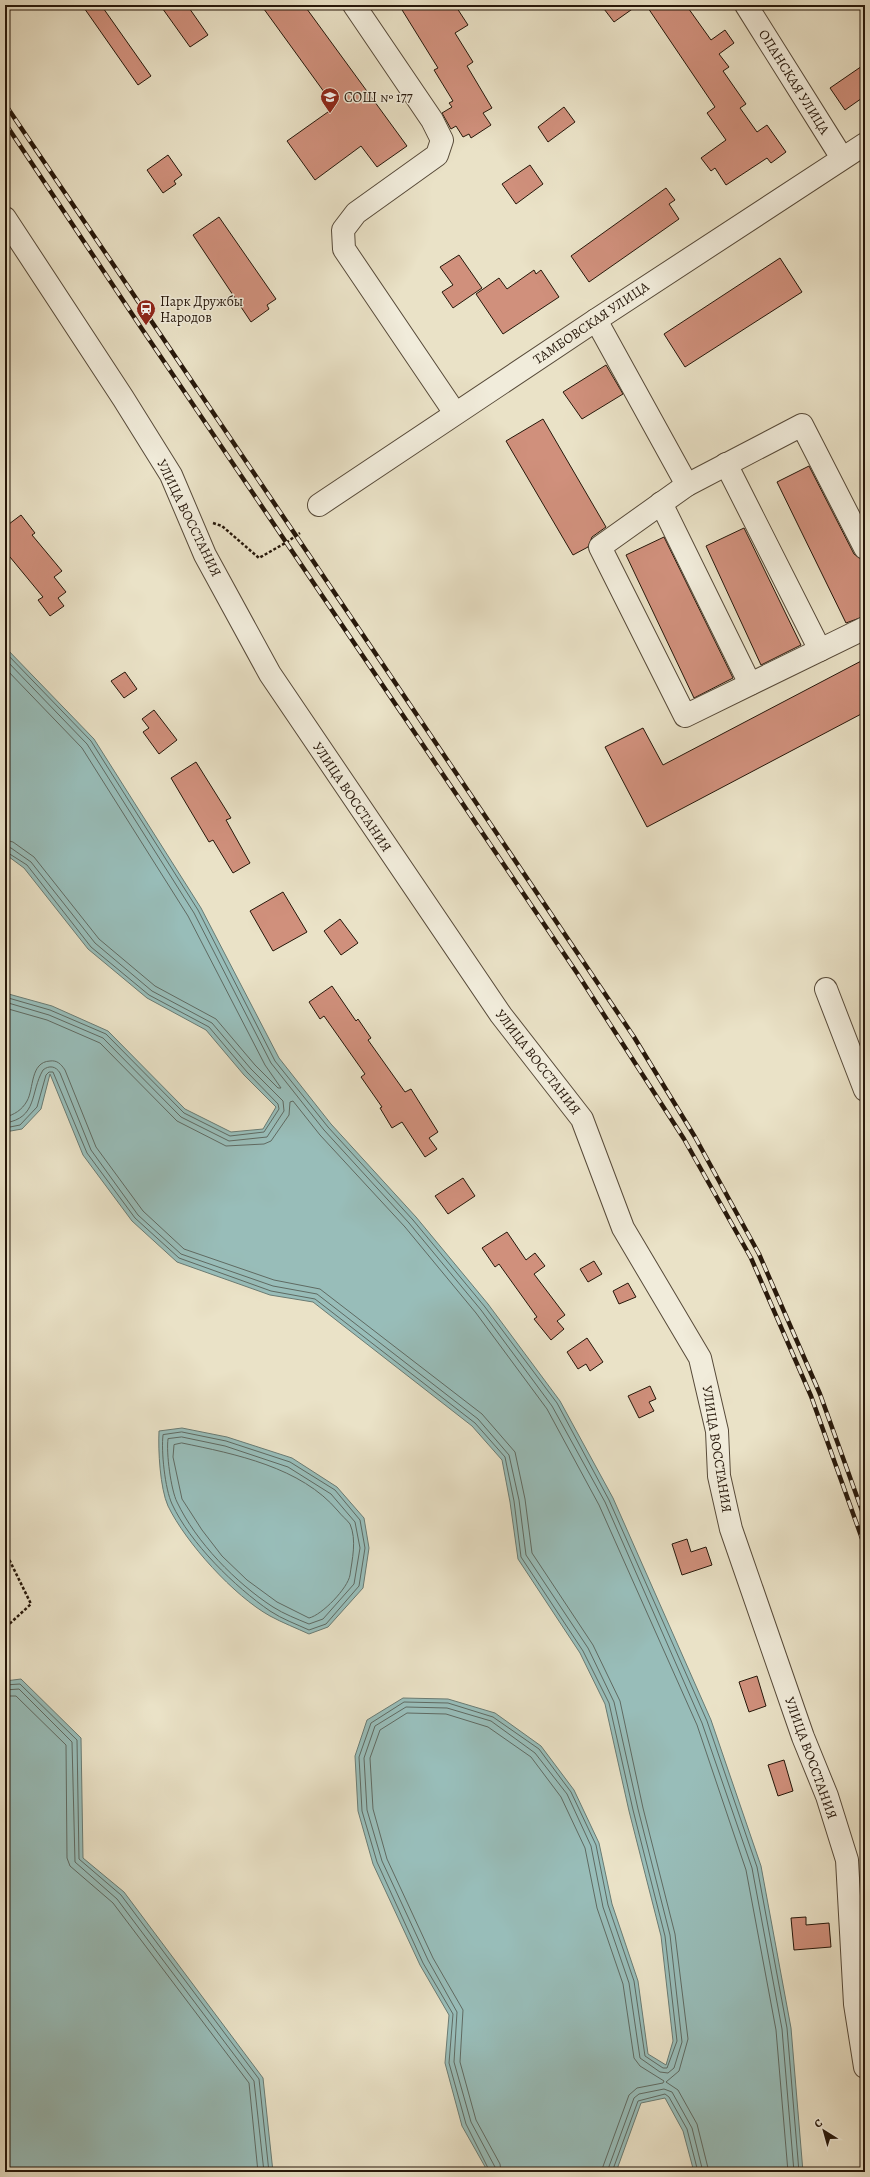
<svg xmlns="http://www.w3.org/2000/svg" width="870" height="2177" font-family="Alegreya,serif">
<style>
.water{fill:#98bdb9;stroke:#6a7b73}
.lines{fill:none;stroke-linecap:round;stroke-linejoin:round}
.shore{stroke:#5f6a62;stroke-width:1}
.building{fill:#d0907c;stroke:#26170a}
.minor-casing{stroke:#574a39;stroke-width:24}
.path{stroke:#26170a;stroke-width:2.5;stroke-dasharray:3 2;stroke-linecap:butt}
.minor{stroke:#f1ecdb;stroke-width:22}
.rail-casing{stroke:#26170a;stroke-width:4.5}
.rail{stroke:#f1ecdb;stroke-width:3;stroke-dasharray:9;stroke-linecap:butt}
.labels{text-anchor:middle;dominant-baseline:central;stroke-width:3;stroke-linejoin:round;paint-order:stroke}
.street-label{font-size:14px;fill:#26170a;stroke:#f1ecdb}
.poi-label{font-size:14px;fill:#26170a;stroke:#f1ecdb;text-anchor:start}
</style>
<rect width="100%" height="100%" fill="#eae2c7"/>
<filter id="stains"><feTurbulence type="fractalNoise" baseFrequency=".005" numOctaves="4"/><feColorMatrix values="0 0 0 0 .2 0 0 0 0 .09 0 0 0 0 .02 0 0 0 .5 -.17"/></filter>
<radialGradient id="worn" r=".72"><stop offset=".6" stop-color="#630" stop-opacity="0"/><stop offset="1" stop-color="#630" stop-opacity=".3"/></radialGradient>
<g class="water">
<polygon points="5,647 94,739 201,908 279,1058 331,1124 416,1217 488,1304 560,1401 613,1498 711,1720 761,1866 791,2028 803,2172 694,2172 683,2131 665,2098 641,2103 616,2172 488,2172 462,2126 445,2063 449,2015 420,1965 373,1864 358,1811 355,1756 367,1720 403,1698 448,1699 495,1713 541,1746 574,1790 599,1843 612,1904 638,1981 648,2054 666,2065 673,2041 661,1936 629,1811 605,1704 580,1653 518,1559 510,1502 502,1460 472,1426 313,1302 270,1295 177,1262 132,1221 83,1155 50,1074 41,1109 22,1129 5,1132 5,993 52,1006 108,1031 185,1109 231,1132 263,1129 276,1107 244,1075 206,1030 147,998 88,949 24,868 5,854"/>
<path d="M182,1428L227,1437L292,1458L337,1487L364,1518L369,1548L363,1588L328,1627L309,1634C296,1628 283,1623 270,1616C234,1596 186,1543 168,1506C160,1488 158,1450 159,1431Z"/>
<polygon points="21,1679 81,1738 83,1858 124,1892 263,2078 273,2172 5,2172 5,1681"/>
</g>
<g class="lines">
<g class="shore">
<polyline points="5,652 91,741 198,910 275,1061 328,1127 413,1220 485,1307 557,1403 609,1500 707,1721 757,1867 787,2028 799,2172"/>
<polyline points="5,659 87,744 194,913 271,1063 324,1130 409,1223 481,1310 552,1406 605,1502 702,1723 752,1868 782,2029 794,2172"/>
<polyline points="5,668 82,748 188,916 265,1065 281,1088 278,1088 255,1065 216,1019 155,986 99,939 34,857 13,842 5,840"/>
<polyline points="5,846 11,848 31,862 95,943 152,991 212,1023 251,1069 283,1101 284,1111 267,1137 229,1141 181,1117 103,1038 49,1015 5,1002"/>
<polyline points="5,851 27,865 91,947 149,995 209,1027 247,1072 278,1104 279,1109 264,1132 230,1136 184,1113 106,1034 50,1010 5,997"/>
<polyline points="5,1008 47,1020 100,1043 177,1121 226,1146 264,1144 271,1141 289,1115 290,1102 293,1101 320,1135 405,1227 476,1313 547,1409 599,1505 697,1725 746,1870 776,2030 788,2172"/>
<path d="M5,1117C14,1115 22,1110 27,1101C34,1089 30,1062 50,1061C57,1060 61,1064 65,1070L96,1147L143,1211L184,1249L274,1280L320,1289L482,1414L515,1452L525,1499L532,1553L593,1645L620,1701L643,1808L675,1934L688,2039L679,2071L666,2082L678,2090L697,2124L709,2172"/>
<path d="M5,1123C38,1118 30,1092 43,1070C49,1065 56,1066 60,1073L91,1150L138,1215L181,1254L273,1286L317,1294L478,1419L509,1455L519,1500L526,1555L588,1648L614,1702L638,1809L670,1935L682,2042L674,2068L668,2073L660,2072L640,2058L629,1983L603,1907L591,1846L567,1794L535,1753L491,1721L447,1708L406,1707L375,1726L364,1758L367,1810L382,1861L428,1960L457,2012L454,2062L471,2122L495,2167V2172"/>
<polyline points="5,1128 20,1125 37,1107 46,1075 49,1072 53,1072 87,1153 135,1218 179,1258 271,1291 315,1299 475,1423 505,1457 514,1501 521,1557 583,1651 609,1703 633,1810 665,1936 677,2041 667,2068 663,2068 645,2056 634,1981 608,1905 596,1845 571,1792 539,1749 493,1717 448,1703 404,1702 371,1723 359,1757 362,1811 377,1862 423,1963 453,2014 449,2063 466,2124 490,2172"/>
<path d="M182,1432L226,1441L290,1462L335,1490L360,1520L365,1548L359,1586L326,1624L309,1630C296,1624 282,1619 270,1611C235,1587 190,1543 172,1504C165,1489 161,1451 163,1435Z"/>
<path d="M182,1437L225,1446L288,1467L331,1494L355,1522L360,1548L354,1584L323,1619L309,1624C297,1619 284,1614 273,1607C236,1583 196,1542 177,1502C171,1490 166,1453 168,1439Z"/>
<path d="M182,1443C235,1454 301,1467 338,1511C341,1515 347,1520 350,1524C357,1540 352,1560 350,1575C348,1588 322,1615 309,1618L277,1602L247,1580L222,1556L202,1530L182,1499L173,1457L174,1445Z"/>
<polyline points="5,1685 20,1684 77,1740 79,1859 121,1895 259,2079 269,2172"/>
<polyline points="5,1690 19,1689 72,1742 75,1862 117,1899 254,2081 264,2172"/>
<polyline points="5,1696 16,1696 66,1745 67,1858 70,1866 113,1903 249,2083 258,2172"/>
<polyline points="501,2172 500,2164 476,2120 460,2062 463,2010 433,1958 387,1859 373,1809 370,1758 380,1730 407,1713 446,1714 488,1727 531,1757 561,1797 585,1848 597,1908 623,1984 634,2058 640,2066 664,2081 663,2083 637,2088 629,2095 601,2172"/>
<polyline points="607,2172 634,2098 639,2094 664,2089 672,2092 692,2128 703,2172"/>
<polyline points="612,2172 638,2101 665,2094 669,2097 687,2129 698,2172"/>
</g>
</g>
<g class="building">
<polygon points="82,5 101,5 151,76 138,85"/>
<polygon points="160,5 187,5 208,35 190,47"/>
<polygon points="261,5 304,5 407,146 377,167 361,146 315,180 287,141 335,107"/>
<polygon points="399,5 455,5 468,25 455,33 473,62 467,66 492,108 483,113 491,125 471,138 469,134 463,137 456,126 451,129 442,113 452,107 449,103 453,101 434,70 438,68"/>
<polygon points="601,5 638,5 614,22"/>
<polygon points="646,5 686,5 711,40 725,30 734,43 719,54 729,67 723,71 746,104 740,108 757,132 767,125 786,152 771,163 767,158 726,185 715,168 711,171 701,158 726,140 707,113 715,107"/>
<polygon points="865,64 865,96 845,110 830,88"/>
<polygon points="564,107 575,122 548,142 538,127"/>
<polygon points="168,155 182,175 174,181 176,184 163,193 147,170"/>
<polygon points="530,165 543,184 516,204 502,184"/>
<polygon points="666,188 675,200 669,204 679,219 589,282 571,256"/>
<polygon points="219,217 276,299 267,305 269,309 251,322 193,235"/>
<polygon points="459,255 482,288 453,308 442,292 453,285 440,267"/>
<polygon points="780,258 802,292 685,367 664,334"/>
<polygon points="534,270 536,274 541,270 559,297 503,334 476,294 499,278 507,289"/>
<polygon points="606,365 623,394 582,419 563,392"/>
<polygon points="543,419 606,527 592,537 588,547 573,555 506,441"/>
<polygon points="809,466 854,554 861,559 865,568 865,616 846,623 777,482"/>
<polygon points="21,515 35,533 32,535 62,571 54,577 66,592 58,598 64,606 50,616 38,600 43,597 5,551 5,527"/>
<polygon points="744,528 801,645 761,665 706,546"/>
<polygon points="664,537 733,678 694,698 626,555"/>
<polygon points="865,659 865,712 647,827 605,747 643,728 663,765"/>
<polygon points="125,672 137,689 124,698 111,681"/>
<polygon points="154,710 177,740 159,754 143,732 149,728 142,719"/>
<polygon points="196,762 231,818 226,820 250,863 233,873 213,840 209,842 171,778"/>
<polygon points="283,892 307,932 273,951 250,911"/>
<polygon points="340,919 358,943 341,955 324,931"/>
<polygon points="332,986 356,1021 358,1019 371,1038 368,1040 405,1092 411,1089 438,1132 429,1138 437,1149 425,1157 402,1122 392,1128 380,1108 382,1107 361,1077 365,1074 324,1016 320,1019 309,1002"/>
<polygon points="463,1178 475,1196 448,1214 435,1196"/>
<polygon points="507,1232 526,1260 535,1253 545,1266 534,1274 565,1315 557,1321 564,1329 551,1340 534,1319 537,1317 499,1264 495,1267 482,1248"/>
<polygon points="594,1261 602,1274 588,1282 580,1269"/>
<polygon points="628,1283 636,1297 619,1304 613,1291"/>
<polygon points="587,1338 603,1362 590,1371 586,1364 578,1369 567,1352"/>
<polygon points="650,1386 656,1399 649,1402 654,1411 639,1418 628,1396"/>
<polygon points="687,1539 691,1552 706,1547 712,1565 682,1575 672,1544"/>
<polygon points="757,1676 766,1706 749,1712 739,1682"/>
<polygon points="784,1760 793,1791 778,1796 768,1765"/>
<polygon points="806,1917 806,1925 829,1923 831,1947 794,1950 791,1918"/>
</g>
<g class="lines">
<g class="minor-casing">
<g id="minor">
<polyline points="354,5 432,120 442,140 437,155 356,213 343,230 344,249 455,413"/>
<polyline points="746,5 842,158"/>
<polyline points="5,218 123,398 171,475 205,555 270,674 501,1015 582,1119 623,1228 700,1358 717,1431 719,1476 731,1529 803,1737 827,1796 847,1860 855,2004 865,2067"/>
<polyline points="596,320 687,485"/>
<polyline points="726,464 820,650"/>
<polyline points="661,503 750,684"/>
<polyline points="319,505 596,320 865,144"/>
<polyline points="865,548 802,425 687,485 600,547 685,716 865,628"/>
<polyline points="826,989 865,1090"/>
</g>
</g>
<g class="path">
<polyline points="213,523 222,526 259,558 287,542 300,533"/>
<polyline points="5,1551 31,1604 5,1628"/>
</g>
<use href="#minor" class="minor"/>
<g class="rail-casing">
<g id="rail">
<polyline points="5,104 634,1037 695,1137 759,1254 820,1394 865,1519"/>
<polyline points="5,123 142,329 577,973 684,1139 751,1258 811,1396 865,1547"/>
</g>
</g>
<use href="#rail" class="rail"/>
</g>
<defs>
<g id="school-pin" transform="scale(1)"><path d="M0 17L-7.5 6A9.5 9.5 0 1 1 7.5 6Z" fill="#8f2418" stroke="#f1ecdb"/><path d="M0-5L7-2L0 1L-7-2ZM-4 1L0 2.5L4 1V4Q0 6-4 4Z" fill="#fff"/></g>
<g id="station-pin" transform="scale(1)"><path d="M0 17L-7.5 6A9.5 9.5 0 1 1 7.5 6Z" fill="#8f2418" stroke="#f1ecdb"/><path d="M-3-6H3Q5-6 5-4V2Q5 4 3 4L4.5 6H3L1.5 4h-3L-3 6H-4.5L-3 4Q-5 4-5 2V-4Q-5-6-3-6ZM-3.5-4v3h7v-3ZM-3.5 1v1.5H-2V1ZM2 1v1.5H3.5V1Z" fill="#fff"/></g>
</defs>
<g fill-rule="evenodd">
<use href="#school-pin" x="330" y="97"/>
<use href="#station-pin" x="146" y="309"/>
</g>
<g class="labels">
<g class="street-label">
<text transform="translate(794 82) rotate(58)">ОПАНСКАЯ УЛИЦА</text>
<text transform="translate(591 323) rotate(-34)">ТАМБОВСКАЯ УЛИЦА</text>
<text transform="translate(189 518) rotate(64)">УЛИЦА ВОССТАНИЯ</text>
<text transform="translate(352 797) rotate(56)">УЛИЦА ВОССТАНИЯ</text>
<text transform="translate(538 1062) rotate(52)">УЛИЦА ВОССТАНИЯ</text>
<text transform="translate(717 1449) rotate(81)">УЛИЦА ВОССТАНИЯ</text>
<text transform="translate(811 1758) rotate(70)">УЛИЦА ВОССТАНИЯ</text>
</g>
<g class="poi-label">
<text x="344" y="97">СОШ № 177</text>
<text x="160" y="301">Парк Дружбы<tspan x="160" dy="16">Народов</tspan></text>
</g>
</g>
<rect width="870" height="2177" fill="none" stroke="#eae2c7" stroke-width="20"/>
<rect x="6" y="6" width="858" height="2165" fill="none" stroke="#26170a" stroke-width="2"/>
<rect x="10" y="10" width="850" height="2157" fill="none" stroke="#26170a"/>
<g transform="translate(824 2131) rotate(323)" stroke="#f1ecdb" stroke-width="3" paint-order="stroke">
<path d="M0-3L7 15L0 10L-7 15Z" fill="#26170a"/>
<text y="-6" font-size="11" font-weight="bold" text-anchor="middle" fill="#26170a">С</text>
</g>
<rect width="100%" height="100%" filter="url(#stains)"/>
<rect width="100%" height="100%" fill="url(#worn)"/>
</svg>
